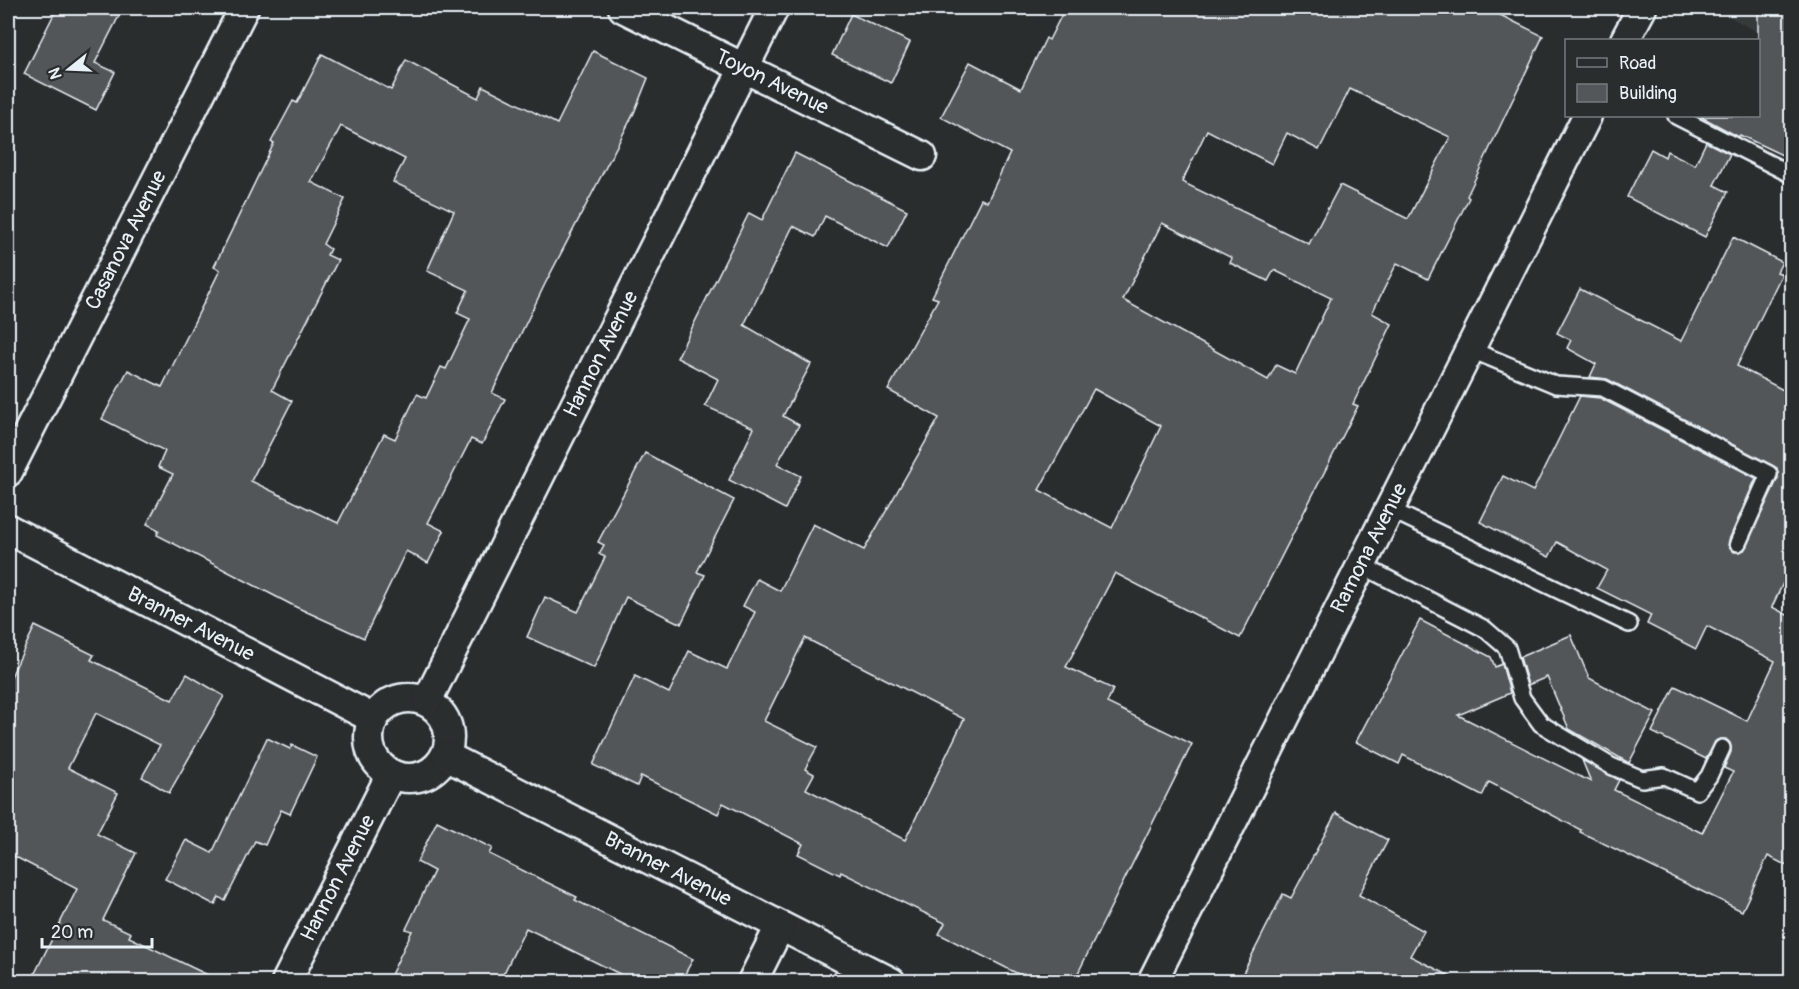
<svg xmlns="http://www.w3.org/2000/svg" width="1799" height="989" font-family="Pangolin,sans-serif">
<style>
.built{fill:#363a3b}
.building{fill:#535759;stroke:#e8f1f8;stroke-width:1.5;fill-rule:evenodd}
.lines{fill:none;stroke-linecap:round;stroke-linejoin:round}
.service-casing{stroke:#e8f1f8;stroke-width:20}
.minor-casing{stroke:#e8f1f8;stroke-width:33}
.service{stroke:#2a2d2e;stroke-width:15}
.minor{stroke:#2a2d2e;stroke-width:28}
.labels{text-anchor:middle;dominant-baseline:central;stroke-width:6;stroke-linejoin:round;paint-order:stroke}
.street-label{font-size:21px;fill:#e8f1f8;stroke:#2a2d2e}
</style>
<rect width="100%" height="100%" fill="#2a2d2e"/>
<filter id="ink" filterUnits="userSpaceOnUse"><feTurbulence type="fractalNoise" baseFrequency=".0167" numOctaves="2"/><feDisplacementMap in="SourceGraphic" scale="12" xChannelSelector="R" yChannelSelector="G"/><feConvolveMatrix kernelMatrix="1 2 1 2 8 2 1 2 1" color-interpolation-filters="sRGB"/></filter>
<g filter="url(#ink)">
<polygon class="built" points="1714,8 1791,8 1791,51"/>
<g class="building">
<polygon points="57,8 123,8 95,63 115,72 96,110 24,74"/>
<path d="M1065,8H1486L1543,36L1467,196L1469,198L1428,279L1397,263L1372,313L1392,324L1353,404L1358,406L1240,638L1115,573L1066,667L1113,689L1107,703L1192,744L1074,981H1032L939,934L945,923L841,872L840,875L798,854L803,844L723,803L718,814L641,776L637,786L593,765L635,676L669,693L689,651L727,669L755,612L743,606L757,579L780,591L813,524L864,550L939,418L888,390L938,299L932,297L981,199L987,202L1010,153L941,117L970,62L1021,89L1046,38L1049,40ZM1350,89L1450,137L1408,219L1340,185L1309,244L1182,182L1207,130L1272,164L1287,133L1319,150ZM1162,223L1232,258L1230,263L1268,281L1274,270L1331,298L1295,374L1276,365L1268,380L1123,300ZM1094,389L1161,426L1112,528L1039,490ZM805,638L964,719L905,840L806,789L814,774L805,769L817,747L764,721Z"/>
<polygon points="1758,8 1791,8 1791,134 1782,155 1740,135 1739,137 1700,116 1758,116"/>
<polygon points="851,14 910,42 891,83 832,55"/>
<path d="M593,51L648,78L634,113L545,284L492,393L505,399L482,444L471,439L428,523L444,531L428,563L406,551L364,638L296,607L157,535L159,530L147,524L173,474L158,467L165,451L102,419L128,370L162,387L220,270L214,267L274,143L271,142L293,101L297,103L322,54L391,90L406,60L478,98L483,86L557,124ZM341,126L405,159L393,182L454,211L427,271L468,290L457,313L470,319L446,369L441,367L426,398L417,394L395,439L384,434L338,523L251,481L292,401L272,390L338,260L327,255L330,249L323,244L345,199L311,182Z"/>
<polygon points="1706,142 1730,154 1714,185 1728,192 1705,237 1627,197 1651,149 1665,157 1667,151 1695,165"/>
<polygon points="795,153 907,210 888,248 825,216 815,237 793,226 744,325 811,364 783,416 799,425 777,464 801,476 785,509 729,480 754,428 705,406 718,379 677,358 749,213 762,220"/>
<polygon points="1733,237 1782,262 1777,272 1782,274 1737,366 1791,394 1791,566 1772,607 1791,617 1791,868 1768,856 1742,911 1580,832 1581,830 1489,782 1482,796 1403,755 1399,764 1356,742 1420,620 1491,657 1495,667 1502,664 1510,693 1458,715 1591,782 1582,760 1619,780 1614,790 1702,833 1733,772 1724,768 1731,752 1730,743 1726,739 1717,740 1706,759 1652,732 1675,686 1747,721 1775,661 1707,626 1696,649 1647,624 1651,615 1597,588 1607,570 1557,542 1549,557 1480,522 1503,476 1533,491 1580,396 1600,398 1756,478 1729,540 1728,545 1734,552 1744,550 1778,478 1777,468 1607,379 1590,377 1596,364 1567,348 1571,340 1557,333 1580,289 1681,341"/>
<polygon points="645,453 734,500 697,572 705,575 681,624 626,597 594,668 527,637 545,597 578,612 605,557 599,554 604,545 598,542"/>
<polygon points="35,626 94,655 91,660 172,700 187,674 224,696 169,793 142,777 160,745 96,713 68,768 118,793 97,834 136,853 103,920 131,933 129,937 220,981 31,981 77,889 8,853 8,683"/>
<polygon points="1571,635 1589,678 1655,713 1629,763 1569,729 1547,677 1528,685 1520,657"/>
<polygon points="267,738 290,749 292,745 317,757 290,814 281,810 265,845 255,841 225,901 219,897 215,905 165,879 186,840 212,853"/>
<polygon points="1336,813 1388,840 1359,895 1424,931 1410,956 1460,981 1239,981 1283,894 1291,898"/>
<polygon points="437,821 492,848 489,854 577,897 575,900 693,959 681,981 634,981 526,928 500,981 388,981 412,931 406,929 434,871 417,862"/>
</g>
<g class="lines">
<g class="service-casing">
<g id="service">
<polyline points="1676,116 1792,175"/>
<polyline points="1469,349 1556,385 1603,388 1769,474 1738,543"/>
<polyline points="1389,509 1629,624"/>
<polyline points="1361,565 1485,629 1507,648 1522,698 1541,724 1611,766 1642,779 1664,776 1697,791 1709,776 1722,748"/>
</g>
</g>
<g class="minor-casing">
<g id="minor">
<polyline points="623,8 922,156"/>
<polyline points="1625,40 1642,8"/>
<polyline points="8,472 244,8"/>
<polyline points="8,529 374,719"/>
<circle cx="409" cy="738" r="40"/>
<polyline points="427,701 774,8"/>
<polyline points="446,756 891,982"/>
<polyline points="286,982 391,774"/>
<polyline points="752,982 780,926"/>
<polyline points="1152,982 1587,116"/>
</g>
</g>
<use href="#service" class="service"/>
<use href="#minor" class="minor"/>
</g>
</g>
<g class="labels">
<g class="street-label">
<text transform="translate(772 82) rotate(26)">Toyon Avenue</text>
<text transform="translate(126 240) rotate(-63)">Casanova Avenue</text>
<text transform="translate(601 354) rotate(-63)">Hannon Avenue</text>
<text transform="translate(1369 548) rotate(-63)">Ramona Avenue</text>
<text transform="translate(191 624) rotate(27)">Branner Avenue</text>
<text transform="translate(668 869) rotate(27)">Branner Avenue</text>
<text transform="translate(338 878) rotate(-63)">Hannon Avenue</text>
</g>
</g>
<rect width="1799" height="989" fill="none" stroke="#2a2d2e" stroke-width="30"/>
<rect x="15" y="15" width="1769" height="959" fill="none" stroke="#e8f1f8" stroke-width="2" filter="url(#ink)"/>
<rect x="1565" y="39" width="195" height="78" fill="#2a2d2e" stroke="#767b7f" stroke-width="1.5"/>
<rect x="1577" y="58" width="30" height="9" fill="#2a2d2e" stroke="#767b7f" stroke-width="1.5"/>
<text x="1619" y="69" font-size="18" fill="#e8f1f8">Road</text>
<rect x="1577" y="84" width="30" height="18" fill="#535759" stroke="#767b7f" stroke-width="1.5"/>
<text x="1619" y="99" font-size="18" fill="#e8f1f8">Building</text>
<g transform="translate(69 69) rotate(252)" stroke="#2a2d2e" stroke-width="4.5" paint-order="stroke">
<path d="M0-4.5L10 22L0 15L-10 22Z" fill="#e8f1f8"/>
<text y="-9" font-size="16" font-weight="bold" text-anchor="middle" fill="#e8f1f8">N</text>
</g>
<path d="M42 938v9h110v-9" fill="none" stroke="#e8f1f8" stroke-width="3"/>
<text x="51" y="938" font-size="18" fill="#e8f1f8" stroke="#2a2d2e" stroke-width="4.5" paint-order="stroke">20 m</text>
</svg>
